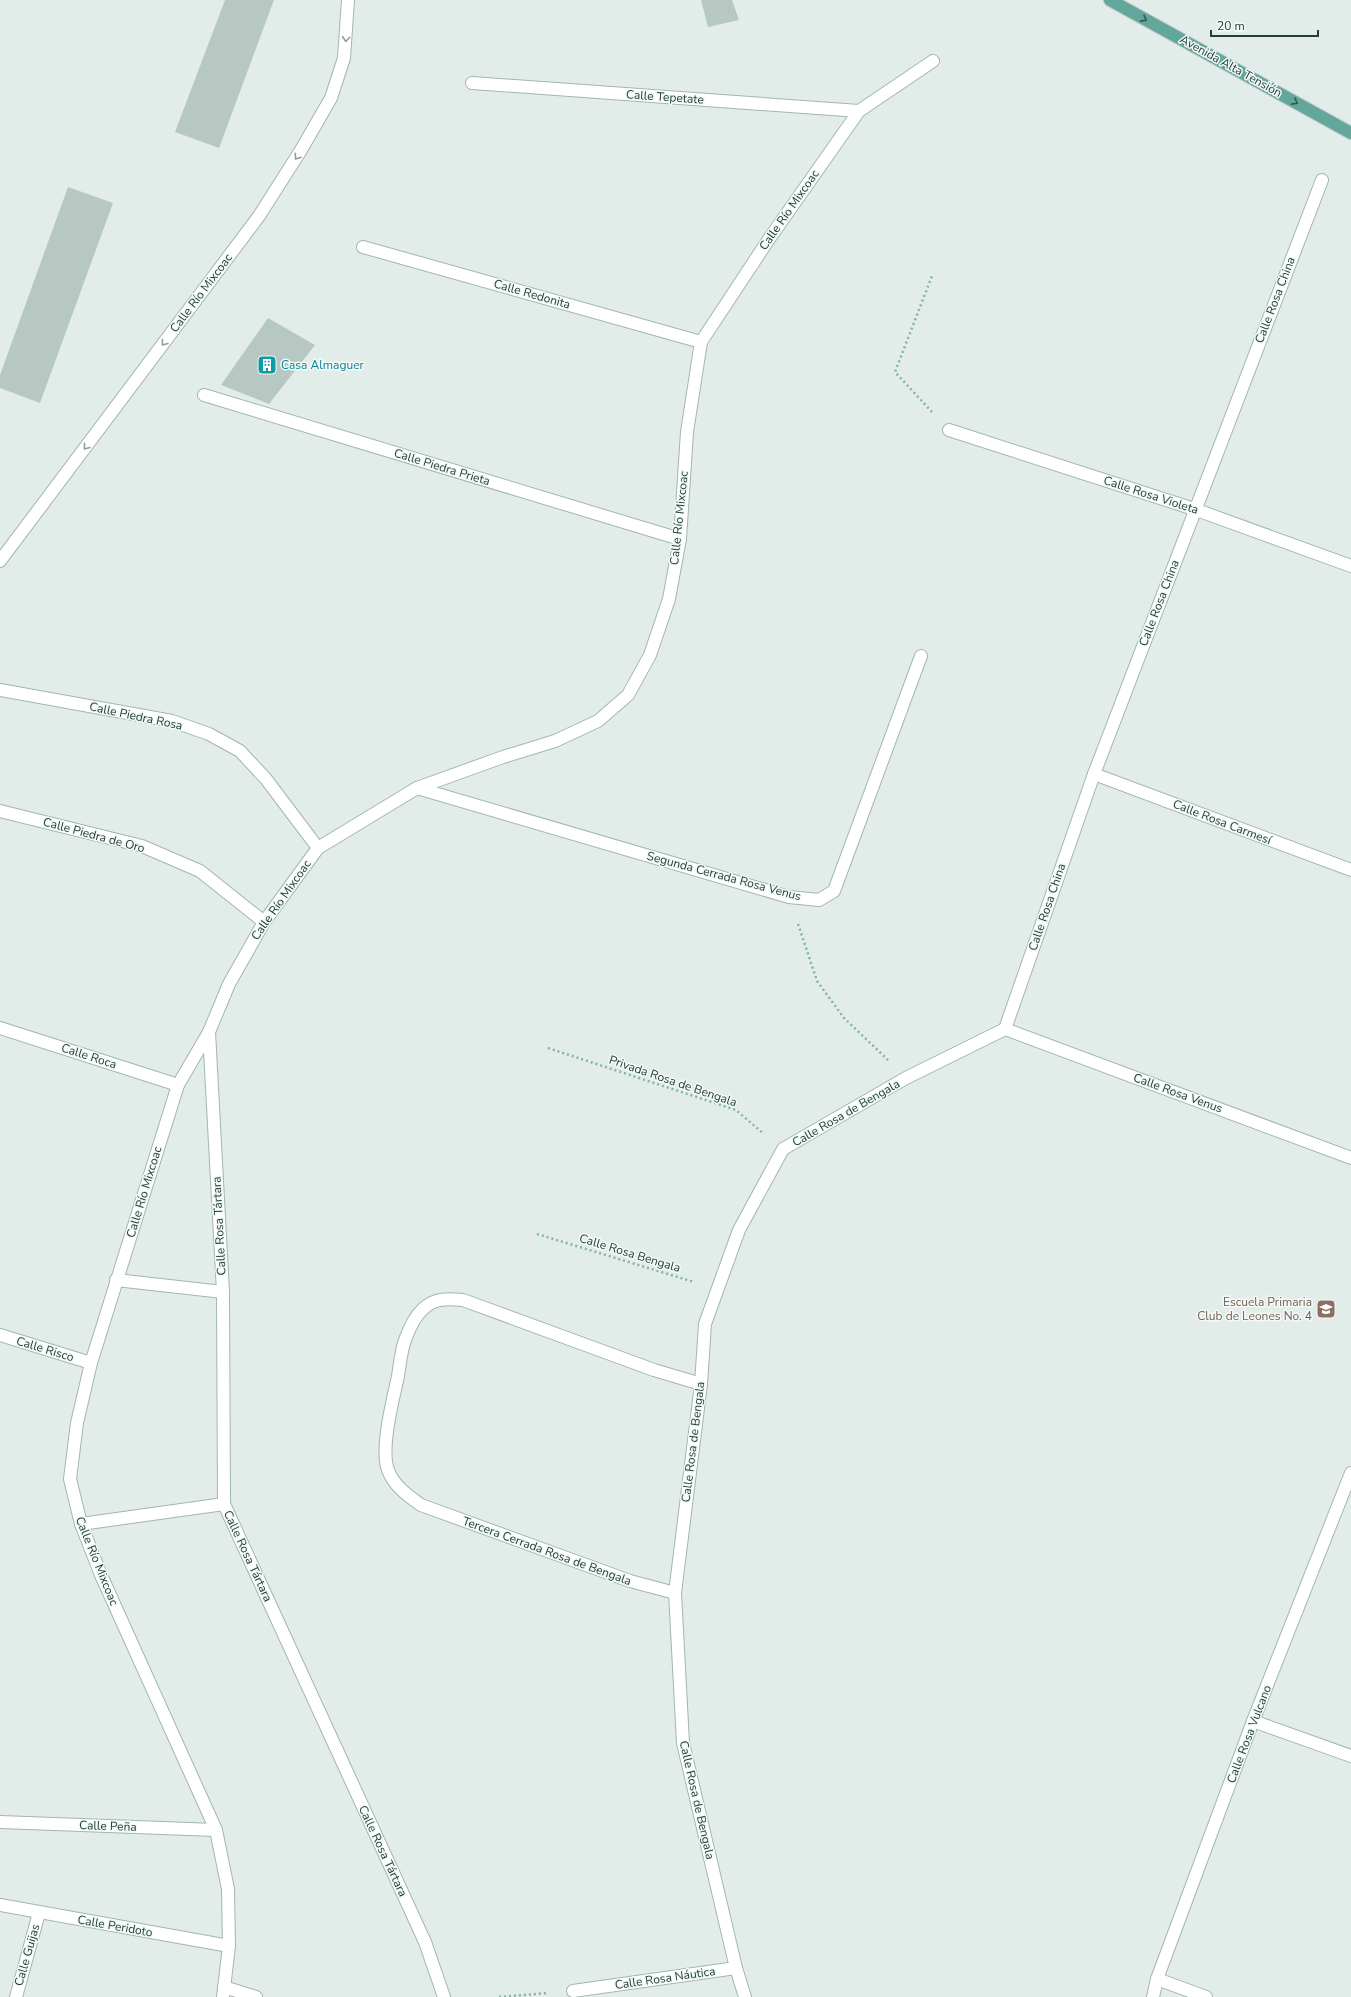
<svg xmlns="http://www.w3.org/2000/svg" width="1351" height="1997" font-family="'Nunito Sans',sans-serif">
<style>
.building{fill:#b7c8c3}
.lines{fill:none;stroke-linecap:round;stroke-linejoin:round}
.minor-casing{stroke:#a4b5b1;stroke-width:14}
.major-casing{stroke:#c1c9c8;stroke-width:14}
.path{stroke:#80b3a9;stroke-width:2.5;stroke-dasharray:2 3;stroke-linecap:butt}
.minor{stroke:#fff;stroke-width:12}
.major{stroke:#63a69c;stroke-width:12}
.oneway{stroke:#315953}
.oneway2{stroke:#909f9d}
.labels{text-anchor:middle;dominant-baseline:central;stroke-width:3;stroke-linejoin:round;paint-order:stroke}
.street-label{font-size:12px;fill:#203f3b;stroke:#f3f9f7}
.culture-label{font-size:12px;fill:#0d838f;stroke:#f3f9f7;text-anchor:start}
.education-label{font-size:12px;fill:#785e54;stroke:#f3f9f7;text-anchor:end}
</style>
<rect width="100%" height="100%" fill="#e2ede9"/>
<g class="building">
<polygon points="225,0 274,0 219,148 175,132"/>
<polygon points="701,0 732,0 739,20 708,27"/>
<polygon points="68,187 113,203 40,403 0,388 0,375"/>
<polygon points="268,318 315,345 269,404 221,385"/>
</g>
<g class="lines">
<g class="minor-casing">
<g id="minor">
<polyline points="472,83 859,111"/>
<polyline points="363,247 701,342"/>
<polyline points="204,395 680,539"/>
<polyline points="949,430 1194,509 1351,566"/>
<polyline points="0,561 259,216 301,150 331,98 344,58 348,0"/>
<polyline points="0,690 172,721 209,734 240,751 266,779 318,848"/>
<polyline points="1094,774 1351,870"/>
<polyline points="417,788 789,897 819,900 834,891 921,656"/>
<polyline points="0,811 142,846 200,871 264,922"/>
<polyline points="0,1028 178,1085"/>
<polyline points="1005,1029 1094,774 1322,180"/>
<polyline points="1005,1029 1351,1158"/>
<polyline points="209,1032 223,1292 224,1504 425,1942 444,1997"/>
<polyline points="116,1280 223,1292"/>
<polyline points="0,1335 91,1363"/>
<polyline points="81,1524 224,1504"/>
<path d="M675,1593L630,1581L421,1505C407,1495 394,1486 388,1470C380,1448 393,1400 398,1376C400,1364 401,1351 405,1340C409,1329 414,1317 423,1309C435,1297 449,1299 463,1300L654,1370L701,1384"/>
<polyline points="1253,1721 1351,1756"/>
<polyline points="0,1822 216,1830"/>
<polyline points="0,1905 229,1946"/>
<polyline points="1157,1979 1206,1997"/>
<polyline points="224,1987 256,1997"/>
<polyline points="573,1991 736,1968"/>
<polyline points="16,1997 39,1913"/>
<polyline points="223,1997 229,1946 228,1889 216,1830 101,1575 81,1524 70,1479 77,1423 91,1363 178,1085 209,1032 229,984 264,922 318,848 417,788 503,757 555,741 598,721 628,695 650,655 669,599 680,539 687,432 701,342 769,239 859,111 933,61"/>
<polyline points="745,1997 736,1968 683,1743 675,1593 701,1384 705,1324 739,1230 783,1149 906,1078 1005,1029"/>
<polyline points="1153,1997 1157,1979 1253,1721 1351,1473"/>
</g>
</g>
<g class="major-casing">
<polyline id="major" points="1110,0 1351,133"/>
</g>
<g class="path">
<polyline points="932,412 895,372 932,276"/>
<polyline points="798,924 817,981 844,1018 888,1060"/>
<polyline points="548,1048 736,1110 764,1134"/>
<polyline points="537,1234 694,1282"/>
<polyline points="499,1997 548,1993"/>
</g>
<use href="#minor" class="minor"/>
<use href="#major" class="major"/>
</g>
<defs><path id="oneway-chevron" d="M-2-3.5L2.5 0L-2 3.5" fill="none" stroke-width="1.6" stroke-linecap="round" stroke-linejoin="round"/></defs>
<g class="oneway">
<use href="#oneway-chevron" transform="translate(1144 19) rotate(29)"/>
<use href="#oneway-chevron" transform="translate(1295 102) rotate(29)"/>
</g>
<g class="oneway2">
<use href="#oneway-chevron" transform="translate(346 39) rotate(95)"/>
<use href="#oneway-chevron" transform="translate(297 157) rotate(123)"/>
<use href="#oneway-chevron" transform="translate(164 343) rotate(127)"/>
<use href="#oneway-chevron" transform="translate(86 447) rotate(127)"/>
</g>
<defs>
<g id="building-square" transform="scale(1)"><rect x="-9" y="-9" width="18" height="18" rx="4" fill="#0f9aa8" stroke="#f3f9f7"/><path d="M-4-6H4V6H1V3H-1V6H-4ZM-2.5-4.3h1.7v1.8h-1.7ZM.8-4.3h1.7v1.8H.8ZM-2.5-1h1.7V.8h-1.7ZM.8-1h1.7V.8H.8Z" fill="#fff"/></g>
<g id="school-square" transform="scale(1)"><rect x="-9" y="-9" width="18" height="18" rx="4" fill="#8d6e63" stroke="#f3f9f7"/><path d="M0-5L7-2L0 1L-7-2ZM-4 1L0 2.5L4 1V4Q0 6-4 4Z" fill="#fff"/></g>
</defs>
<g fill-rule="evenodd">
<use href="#building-square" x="267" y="365"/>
<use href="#school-square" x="1326" y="1309"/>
</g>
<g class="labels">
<g class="street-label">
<text transform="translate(1231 66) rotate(29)">Avenida Alta Tensión</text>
<text transform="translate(665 97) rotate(4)">Calle Tepetate</text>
<text transform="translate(789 210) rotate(-55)">Calle Río Mixcoac</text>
<text transform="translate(201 293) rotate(-53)">Calle Río Mixcoac</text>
<text transform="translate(532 294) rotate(16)">Calle Redonita</text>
<text transform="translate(1275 300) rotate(-69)">Calle Rosa China</text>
<text transform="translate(442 467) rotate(17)">Calle Piedra Prieta</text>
<text transform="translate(1151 495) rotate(18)">Calle Rosa Violeta</text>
<text transform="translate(679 518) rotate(-84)">Calle Río Mixcoac</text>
<text transform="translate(1159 603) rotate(-69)">Calle Rosa China</text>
<text transform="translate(136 716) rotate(12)">Calle Piedra Rosa</text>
<text transform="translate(1222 822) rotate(21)">Calle Rosa Carmesí</text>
<text transform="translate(94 835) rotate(15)">Calle Piedra de Oro</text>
<text transform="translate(724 876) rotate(15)">Segunda Cerrada Rosa Venus</text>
<text transform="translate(281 900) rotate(-55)">Calle Río Mixcoac</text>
<text transform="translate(1047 907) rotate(-71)">Calle Rosa China</text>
<text transform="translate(89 1056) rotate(18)">Calle Roca</text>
<text transform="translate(673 1081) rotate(19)">Privada Rosa de Bengala</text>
<text transform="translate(1178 1093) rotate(20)">Calle Rosa Venus</text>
<text transform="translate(846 1113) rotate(-30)">Calle Rosa de Bengala</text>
<text transform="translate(144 1192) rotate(-73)">Calle Río Mixcoac</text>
<text transform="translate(219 1226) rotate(-93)">Calle Rosa Tártara</text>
<text transform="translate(630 1253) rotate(17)">Calle Rosa Bengala</text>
<text transform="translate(45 1349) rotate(17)">Calle Risco</text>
<text transform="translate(693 1442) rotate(-83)">Calle Rosa de Bengala</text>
<text transform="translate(547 1551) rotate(20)">Tercera Cerrada Rosa de Bengala</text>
<text transform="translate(248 1556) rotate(65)">Calle Rosa Tártara</text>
<text transform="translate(97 1561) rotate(68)">Calle Río Mixcoac</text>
<text transform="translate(1249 1734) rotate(-69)">Calle Rosa Vulcano</text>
<text transform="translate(697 1800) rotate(77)">Calle Rosa de Bengala</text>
<text transform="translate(108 1826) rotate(2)">Calle Peña</text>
<text transform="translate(383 1851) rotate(65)">Calle Rosa Tártara</text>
<text transform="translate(115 1926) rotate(10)">Calle Peridoto</text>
<text transform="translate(27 1955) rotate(-74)">Calle Guijas</text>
<text transform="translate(665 1978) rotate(-8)">Calle Rosa Náutica</text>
</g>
<g class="culture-label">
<text x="281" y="365">Casa Almaguer</text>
</g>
<g class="education-label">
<text x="1312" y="1302">Escuela Primaria<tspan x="1312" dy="14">Club de Leones No. 4</tspan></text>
</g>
</g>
<path d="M1211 30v6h107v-6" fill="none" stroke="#203f3b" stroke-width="2"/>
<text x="1217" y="30" font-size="12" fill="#203f3b" stroke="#f3f9f7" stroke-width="3" paint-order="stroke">20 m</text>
</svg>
